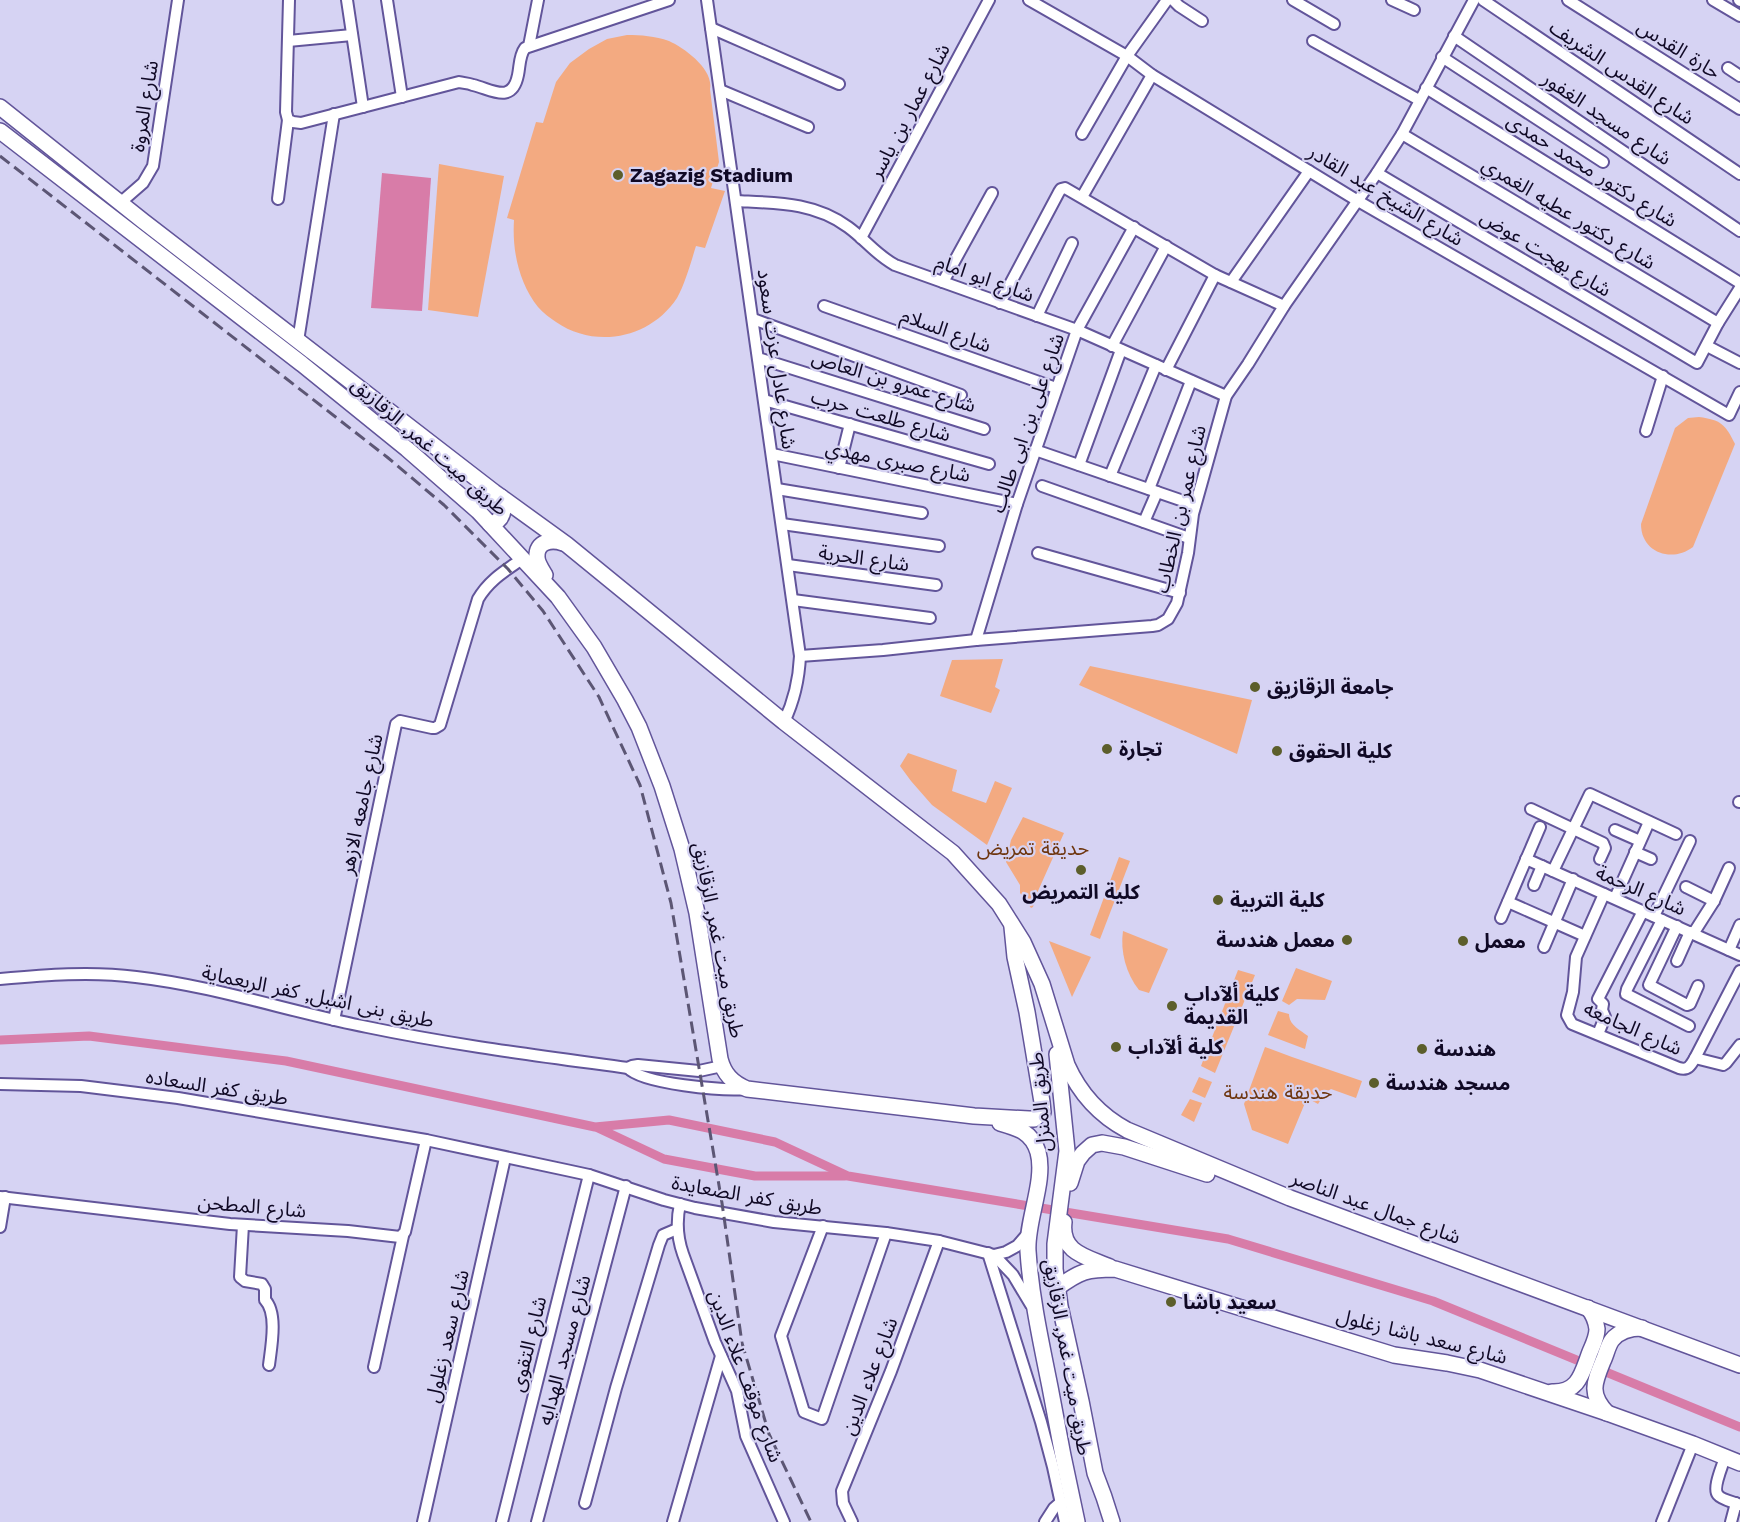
<svg xmlns="http://www.w3.org/2000/svg" width="1740" height="1522" font-family="'Work Sans','Noto Sans Arabic',sans-serif">
<style>
.green{fill:#f3aa81}
.water{fill:#d87ca8}
.lines{fill:none;stroke-linecap:round;stroke-linejoin:round}
.canal{stroke:#d87ca8;stroke-width:9}
.minor-casing{stroke:#62559a;stroke-width:14}
.highway-casing{stroke:#62559a;stroke-width:18}
.minor{stroke:#fff;stroke-width:10}
.highway{stroke:#fff;stroke-width:15}
.rail{stroke:#5c5674;stroke-width:3;stroke-dasharray:12 6;stroke-linecap:butt}
.poi-dot{fill:#5c5e2b;stroke:#d6d3f3;stroke-width:2}
.labels{text-anchor:middle;dominant-baseline:central;stroke-width:4.5;stroke-linejoin:round;paint-order:stroke}
.street-label{font-size:20px;fill:#100925;stroke:#d6d3f3}
.poi-label{font-size:20px;font-weight:bold;fill:#100925;stroke:#d6d3f3;text-anchor:start}
.park-label{font-size:20px;fill:#6e360f;stroke:#d6d3f3}
</style>
<rect width="100%" height="100%" fill="#d6d3f3"/>
<g class="green">
<path d="M627,35C641,35 655,36 669,41C685,48 714,70 710,89L719,162L711,188L725,191L705,248L696,246C691,262 685,284 677,298C650,339 595,349 556,322C550,318 543,313 538,307C519,283 512,251 514,220L507,218L536,122L543,123L556,82L570,63L589,49L607,39Z"/>
<polygon points="439,164 504,176 478,317 428,310"/>
<path d="M1699,417C1721,420 1725,424 1735,444L1693,547C1672,563 1641,553 1641,524L1675,428L1688,418Z"/>
<polygon points="1003,659 995,687 1000,690 991,713 940,696 952,660"/>
<polygon points="1090,666 1252,700 1237,754 1079,685"/>
<polygon points="908,753 957,770 952,791 986,803 995,781 1012,788 987,845 932,805 911,781 900,766"/>
<polygon points="1023,817 1064,833 1038,891 1033,907 1031,908 1020,893 1020,885 1006,862 1011,840"/>
<polygon points="1119,857 1130,861 1100,939 1090,935"/>
<path d="M1123,931L1168,949L1149,993L1139,990C1126,974 1120,951 1123,931Z"/>
<polygon points="1049,941 1091,957 1072,997"/>
<polygon points="1296,968 1332,981 1325,1000 1297,999 1289,1005 1282,1001"/>
<polygon points="1238,970 1255,975 1215,1073 1201,1066"/>
<path d="M1278,1011L1289,1014C1289,1025 1300,1030 1308,1036L1305,1049L1268,1035Z"/>
<polygon points="1265,1047 1292,1057 1362,1081 1356,1098 1331,1089 1325,1093 1318,1104 1307,1098 1288,1144 1252,1130 1244,1104"/>
<polygon points="1199,1077 1212,1082 1205,1098 1192,1092"/>
<polygon points="1190,1099 1202,1103 1194,1122 1181,1115"/>
</g>
<polygon class="water" points="382,173 431,178 422,311 371,308"/>
<g class="lines">
<g class="canal">
<polyline points="0,1040 89,1036 286,1061 595,1127 669,1120 775,1142 848,1176 1228,1239 1433,1301 1740,1427"/>
<polyline points="598,1128 664,1159 755,1176 845,1176"/>
</g>
<g class="minor-casing">
<g id="minor">
<path d="M289,0L286,112L288,120L293,122L301,123L459,82C463,83 468,83 473,85C491,89 512,105 518,75C520,66 519,56 525,48L669,0"/>
<polyline points="347,0 363,107"/>
<polyline points="387,0 402,97"/>
<path d="M707,0L800,656C799,679 794,701 784,722"/>
<polyline points="1029,0 1127,56 1152,75 1358,201 1729,415 1740,392"/>
<polyline points="1173,0 1179,6 1202,21"/>
<polyline points="1293,0 1334,24"/>
<polyline points="1392,0 1414,10"/>
<polyline points="1483,0 1740,174"/>
<polyline points="1568,0 1740,109"/>
<polyline points="1713,0 1740,16"/>
<polyline points="1739,0 1740,1"/>
<polyline points="711,28 839,84"/>
<polyline points="1454,36 1740,231"/>
<polyline points="288,41 352,35"/>
<polyline points="1313,41 1419,100"/>
<polyline points="529,46 538,0"/>
<polyline points="1442,57 1603,162"/>
<polyline points="1728,68 1740,76"/>
<polyline points="1426,88 1740,283"/>
<polyline points="720,90 808,127"/>
<polyline points="1082,134 1127,56 1167,0"/>
<polyline points="1402,134 1718,323"/>
<polyline points="1377,173 1697,363 1718,323 1740,288"/>
<polyline points="1082,197 1152,75"/>
<polyline points="278,199 288,120"/>
<path d="M736,201C776,203 814,202 848,227C866,240 875,254 895,265L1077,330L1226,396"/>
<polyline points="120,203 143,183 153,166 178,0"/>
<polyline points="861,238 989,0"/>
<polyline points="943,282 992,193"/>
<polyline points="1231,282 1309,171"/>
<polyline points="1000,303 1059,192 1061,189 1065,188 1215,275 1284,306"/>
<polyline points="824,306 1056,388"/>
<polyline points="1037,316 1072,243"/>
<polyline points="753,319 961,395"/>
<polyline points="298,341 334,114"/>
<polyline points="1112,346 1166,246"/>
<polyline points="1707,346 1740,363"/>
<polyline points="758,358 984,429"/>
<polyline points="1166,370 1215,275"/>
<polyline points="764,400 989,464"/>
<polyline points="1646,431 1663,376"/>
<polyline points="1035,450 1195,505"/>
<polyline points="772,454 1017,504"/>
<polyline points="1079,465 1121,350"/>
<polyline points="839,468 850,424"/>
<polyline points="1110,476 1156,365"/>
<polyline points="1042,486 1189,538"/>
<polyline points="777,489 922,513"/>
<polyline points="1149,489 1191,381"/>
<polyline points="1144,522 1157,492"/>
<polyline points="782,524 939,546"/>
<polyline points="1038,553 1180,593"/>
<polyline points="788,565 936,585"/>
<polyline points="793,600 930,618"/>
<polyline points="976,640 1017,504 1077,330 1134,227"/>
<polyline points="800,656 883,650 976,640 1152,626 1158,625 1168,619 1177,603 1188,553 1193,514 1226,396 1248,364 1284,306 1377,173 1402,134 1474,0"/>
<polyline points="1739,802 1740,802"/>
<polyline points="1531,809 1603,843 1605,848 1600,859"/>
<polyline points="1615,830 1640,841"/>
<polyline points="1635,852 1651,859"/>
<polyline points="1526,859 1740,955"/>
<polyline points="1553,871 1590,794 1676,834"/>
<polyline points="1534,885 1542,866"/>
<polyline points="1686,887 1714,901"/>
<path d="M1604,894L1576,957L1573,992L1567,1015L1572,1024L1679,1068C1688,1071 1691,1065 1695,1058L1740,971"/>
<polyline points="1615,898 1649,822"/>
<polyline points="1508,902 1585,936"/>
<polyline points="1654,916 1690,841"/>
<polyline points="1501,918 1540,827"/>
<polyline points="1662,920 1627,989 1626,994 1689,1026"/>
<polyline points="1677,926 1649,985 1687,1005 1690,1004 1698,986"/>
<polyline points="1693,934 1714,901 1729,868"/>
<polyline points="1544,947 1573,879"/>
<polyline points="1729,950 1740,925"/>
<polyline points="1677,961 1690,932"/>
<path d="M0,979C45,975 91,971 136,977C215,986 290,1012 367,1027C453,1045 541,1056 628,1068L632,1066L638,1065L699,1071L722,1066"/>
<path d="M334,1020L396,724L400,721L432,728H435L440,725L478,599C489,580 505,571 522,559"/>
<polyline points="1598,1034 1605,1017 1602,1010 1603,1004 1598,999 1643,911"/>
<polyline points="1695,1058 1723,1065 1726,1063 1740,1045"/>
<path d="M628,1068C642,1084 724,1091 746,1089"/>
<polyline points="0,1084 81,1086 178,1098 426,1140 566,1170 589,1175 664,1200 695,1208 774,1222 886,1233 939,1241 994,1255 1006,1252 1017,1246 1030,1231"/>
<polyline points="0,1197 230,1224 348,1231 400,1237 405,1232 426,1140"/>
<path d="M680,1204C676,1222 677,1237 683,1254L715,1342L737,1391L746,1436L784,1522"/>
<path d="M243,1225L240,1277L245,1281L262,1284L265,1289V1300C278,1313 271,1348 269,1365"/>
<polyline points="823,1226 781,1336 804,1412 822,1419 886,1233"/>
<polyline points="0,1227 5,1197"/>
<polyline points="988,1253 1041,1422 1053,1467 1065,1522"/>
<polyline points="994,1255 1013,1275 1031,1305"/>
<polyline points="374,1367 403,1236"/>
<path d="M1725,1457C1723,1465 1712,1488 1718,1495C1722,1500 1734,1502 1740,1505"/>
<polyline points="585,1503 616,1388 659,1245 663,1235 677,1229"/>
<polyline points="423,1522 505,1158"/>
<polyline points="502,1522 589,1175"/>
<polyline points="537,1522 626,1186"/>
<polyline points="673,1522 721,1356"/>
<polyline points="852,1522 843,1503 842,1491 891,1371 939,1241"/>
<polyline points="1045,1522 1054,1508 1061,1502"/>
<polyline points="1662,1522 1693,1444"/>
<polyline points="1731,1522 1736,1503"/>
</g>
</g>
<g class="highway-casing">
<g id="highway">
<path d="M0,107L143,221L494,492L566,544L784,722L953,853L999,904L1023,942L1042,984L1067,1065C1080,1094 1099,1115 1127,1130L1290,1198L1740,1365"/>
<path d="M0,131L302,364L407,449L478,511L558,597L594,647L625,700L639,727L662,786L682,849L697,913L720,1059C724,1074 732,1083 747,1089L974,1116L1029,1119H1034L1043,1112L1042,1102L1027,1012L1015,957L1012,927"/>
<path d="M490,524C504,521 505,509 501,497"/>
<path d="M545,575C542,570 537,563 537,557C536,541 552,539 563,543"/>
<polyline points="1057,1054 1067,1151 1055,1244 1055,1269 1060,1306 1081,1401 1095,1473 1104,1497 1112,1522"/>
<path d="M1000,1123C1018,1128 1032,1132 1038,1152C1046,1181 1026,1221 1028,1251C1031,1297 1041,1342 1050,1387C1058,1432 1067,1477 1077,1522"/>
<polyline points="1070,1183 1077,1161 1083,1153 1092,1145 1102,1143 1124,1147 1207,1174"/>
<path d="M1064,1222C1060,1253 1087,1257 1110,1267"/>
<path d="M1057,1288C1080,1271 1087,1269 1115,1269L1394,1355L1447,1363L1480,1370L1607,1413L1693,1444L1740,1463"/>
<path d="M1552,1392C1579,1393 1582,1373 1590,1352C1593,1345 1597,1337 1597,1329C1596,1321 1593,1314 1588,1308"/>
<path d="M1607,1413C1589,1394 1594,1383 1603,1361C1606,1355 1608,1345 1612,1340C1619,1331 1632,1328 1642,1328"/>
</g>
</g>
<use href="#minor" class="minor"/>
<use href="#highway" class="highway"/>
<polyline class="rail" points="0,156 387,457 444,505 508,569 543,611 599,697 640,785 671,903 722,1203 742,1343 769,1434 811,1522"/>
</g>
<g class="poi-dot">
<circle cx="618" cy="175" r="6"/>
<circle cx="1255" cy="687" r="6"/>
<circle cx="1107" cy="749" r="6"/>
<circle cx="1277" cy="751" r="6"/>
<circle cx="1081" cy="870" r="6"/>
<circle cx="1218" cy="900" r="6"/>
<circle cx="1347" cy="940" r="6"/>
<circle cx="1463" cy="941" r="6"/>
<circle cx="1172" cy="1006" r="6"/>
<circle cx="1116" cy="1047" r="6"/>
<circle cx="1422" cy="1049" r="6"/>
<circle cx="1374" cy="1083" r="6"/>
<circle cx="1171" cy="1302" r="6"/>
</g>
<g class="labels">
<g class="street-label">
<text transform="translate(1679 49) rotate(32)">حارة القدس</text>
<text transform="translate(1622 72) rotate(34)">شارع القدس الشريف</text>
<text transform="translate(144 106) rotate(-81)">شارع المروة</text>
<text transform="translate(909 111) rotate(-62)">شارع عمار بن ياسر</text>
<text transform="translate(1607 118) rotate(34)">شارع مسجد الغفور</text>
<text transform="translate(1592 170) rotate(32)">شارع دكتور محمد حمدى</text>
<text transform="translate(1386 195) rotate(31)">شارع الشيخ عبد القادر</text>
<text transform="translate(1569 213) rotate(31)">شارع دكتور عطيه الغمري</text>
<text transform="translate(1546 253) rotate(31)">شارع بهجت عوض</text>
<text transform="translate(985 278) rotate(20)">شارع ابو امام</text>
<text transform="translate(946 330) rotate(20)">شارع السلام</text>
<text transform="translate(777 359) rotate(82)">شارع عادل عزت سعود</text>
<text transform="translate(894 381) rotate(17)">شارع عمرو بن العاص</text>
<text transform="translate(881 415) rotate(16)">شارع طلعت حرب</text>
<text transform="translate(1027 423) rotate(-71)">شارع على بن ابى طالب</text>
<text transform="translate(430 446) rotate(41)">طريق ميت غمر, الزقازيق</text>
<text transform="translate(898 461) rotate(11)">شارع صبرى مهدي</text>
<text transform="translate(1180 509) rotate(-77)">شارع عمر بن الخطاب</text>
<text transform="translate(864 558) rotate(8)">شارع الحرية</text>
<text transform="translate(361 804) rotate(-78)">شارع جامعه الازهر</text>
<text transform="translate(1641 890) rotate(24)">شارع الرحمة</text>
<text transform="translate(719 940) rotate(79)">طريق ميت غمر, الزقازيق</text>
<text transform="translate(318 996) rotate(12)">طريق بنى اشبل, كفر الربعماية</text>
<text transform="translate(1633 1028) rotate(24)">شارع الجامعه</text>
<text transform="translate(217 1087) rotate(9)">طريق كفر السعاده</text>
<text transform="translate(1040 1102) rotate(-95)">طريق المنزل</text>
<text transform="translate(747 1195) rotate(10)">طريق كفر الصعايدة</text>
<text transform="translate(252 1206) rotate(5)">شارع المطحن</text>
<text transform="translate(1376 1207) rotate(20)">شارع جمال عبد الناصر</text>
<text transform="translate(447 1336) rotate(-77)">شارع سعد زغلول</text>
<text transform="translate(1422 1336) rotate(14)">شارع سعد باشا زغلول</text>
<text transform="translate(528 1344) rotate(-76)">شارع التقوى</text>
<text transform="translate(564 1350) rotate(-75)">شارع مسجد الهدايه</text>
<text transform="translate(1068 1357) rotate(80)">طريق ميت غمر, الزقازيق</text>
<text transform="translate(746 1376) rotate(70)">شارع موقف علاء الدين</text>
<text transform="translate(869 1376) rotate(-69)">شارع علاء الدين</text>
</g>
<g class="poi-label">
<text x="630" y="175">Zagazig Stadium</text>
<text x="1267" y="687">جامعة الزقازيق</text>
<text x="1119" y="749">تجارة</text>
<text x="1289" y="751">كلية الحقوق</text>
<text x="1081" y="892" text-anchor="middle">كلية التمريض</text>
<text x="1230" y="900">كلية التربية</text>
<text x="1335" y="940" text-anchor="end">معمل هندسة</text>
<text x="1475" y="941">معمل</text>
<text x="1184" y="994">كلية ألآداب<tspan x="1184" dy="23">القديمة</tspan></text>
<text x="1128" y="1047">كلية ألآداب</text>
<text x="1434" y="1049">هندسة</text>
<text x="1386" y="1083">مسجد هندسة</text>
<text x="1183" y="1302">سعيد باشا</text>
</g>
<g class="park-label">
<text x="1033" y="848">حديقة تمريض</text>
<text x="1278" y="1092">حديقة هندسة</text>
</g>
</g>
</svg>
